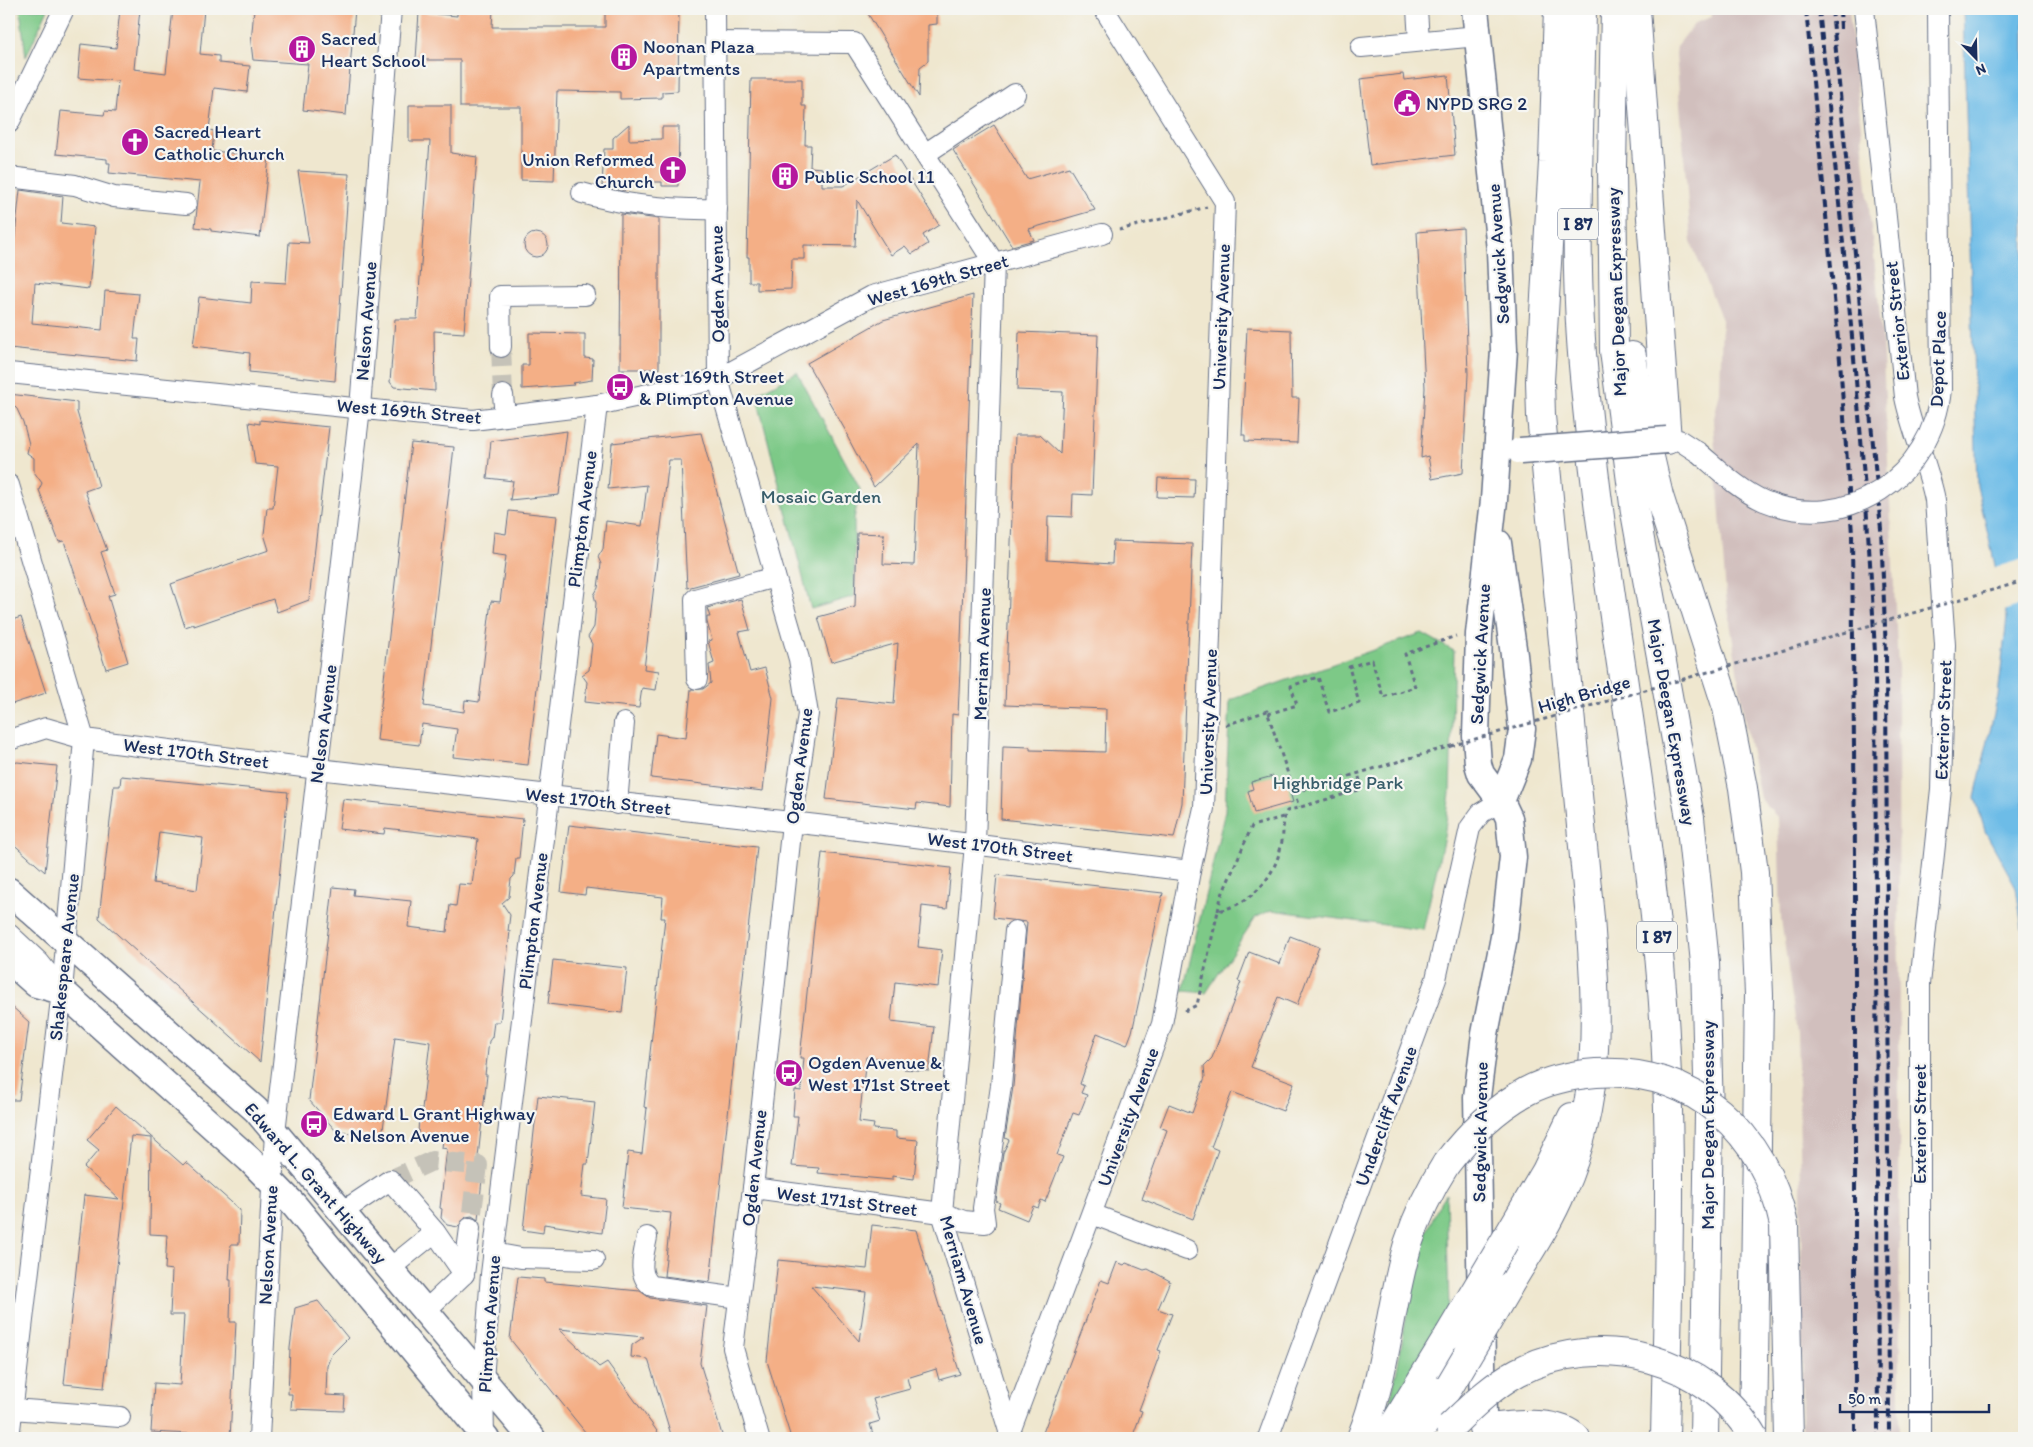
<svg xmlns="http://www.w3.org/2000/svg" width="2033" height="1447" font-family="Itim,sans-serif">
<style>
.industrial{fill:#d1bfbd}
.green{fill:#7dc987;stroke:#4c7c72}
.water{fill:#6dbce7;stroke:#4476a2}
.pier{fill:#efe7cf}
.building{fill:#f4af86;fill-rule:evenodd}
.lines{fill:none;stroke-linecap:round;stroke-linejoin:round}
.minor-tunnel{stroke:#c5c2b8;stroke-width:20;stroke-dasharray:20 10;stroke-linecap:butt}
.minor-casing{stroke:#656f86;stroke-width:22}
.major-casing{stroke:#656f86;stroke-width:29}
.highway-casing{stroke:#656f86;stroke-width:30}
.path{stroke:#656f86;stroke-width:3;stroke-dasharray:4 4;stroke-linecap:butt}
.minor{stroke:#fff;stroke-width:20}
.major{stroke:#fff;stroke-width:26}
.highway{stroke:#fff;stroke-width:28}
.rail{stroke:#1b2f5e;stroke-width:4;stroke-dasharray:8 4;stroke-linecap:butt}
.minor-bridge-casing{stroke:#656f86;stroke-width:22;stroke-linecap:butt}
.major-bridge-casing{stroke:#656f86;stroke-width:29;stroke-linecap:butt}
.highway-bridge-casing{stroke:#656f86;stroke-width:30;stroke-linecap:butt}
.path-bridge{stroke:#656f86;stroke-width:3;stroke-dasharray:4 4;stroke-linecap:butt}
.minor-bridge{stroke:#fff;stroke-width:20}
.major-bridge{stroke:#fff;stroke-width:26}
.highway-bridge{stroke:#fff;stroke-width:28}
.labels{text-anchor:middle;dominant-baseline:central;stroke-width:4.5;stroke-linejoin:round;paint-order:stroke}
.shield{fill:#f6f6f2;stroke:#5d6b8a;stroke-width:1}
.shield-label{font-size:18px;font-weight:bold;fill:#1b2f5e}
.poi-label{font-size:19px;fill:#1b2f5e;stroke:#f6f6f2;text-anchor:start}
.street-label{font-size:19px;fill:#1b2f5e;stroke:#f6f6f2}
.park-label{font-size:19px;fill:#385d6a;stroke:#f6f6f2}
</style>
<rect width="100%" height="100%" fill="#f6f6f2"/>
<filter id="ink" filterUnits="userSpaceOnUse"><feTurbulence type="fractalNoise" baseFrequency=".02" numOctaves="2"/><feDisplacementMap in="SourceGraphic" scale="10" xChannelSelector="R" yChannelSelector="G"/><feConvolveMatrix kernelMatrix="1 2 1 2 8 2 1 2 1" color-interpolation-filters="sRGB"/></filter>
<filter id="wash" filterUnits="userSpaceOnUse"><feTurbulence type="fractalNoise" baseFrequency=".0096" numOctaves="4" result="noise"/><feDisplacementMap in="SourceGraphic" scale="20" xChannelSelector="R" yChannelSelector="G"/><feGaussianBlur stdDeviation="1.12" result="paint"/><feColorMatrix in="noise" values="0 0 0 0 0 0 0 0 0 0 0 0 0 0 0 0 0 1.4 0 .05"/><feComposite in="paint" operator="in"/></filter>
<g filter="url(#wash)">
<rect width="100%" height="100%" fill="#efe7cf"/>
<polygon class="industrial" points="1711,9 1849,9 1882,336 1898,669 1900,1438 1802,1438 1801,1185 1797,1033 1781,919 1778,818 1760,798 1745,722 1726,595 1713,422 1720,392 1722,320 1691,242 1676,54 1677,46 1695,23 1712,17"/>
<g class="green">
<polygon points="20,9 48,9 26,57"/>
<polygon points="797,372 860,489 854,519 855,596 811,609 756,394"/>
<polygon points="1422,633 1454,651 1450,793 1444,837 1423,930 1271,910 1255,918 1206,993 1183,991 1225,811 1230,700"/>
<path d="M1446,1194L1449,1309L1393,1408L1388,1407C1408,1340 1407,1252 1446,1194Z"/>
</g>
<polygon class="water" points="1963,9 2024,9 2024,942 2016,887 1985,831 1975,797 1998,696 2007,618 1977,486"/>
<polygon class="pier" points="2023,559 2024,604 2003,611 1993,568"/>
<g id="blocks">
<g class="building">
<polygon points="120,9 140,9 134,69 166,73 173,9 204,9 200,54 219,56 219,63 250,66 247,92 214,88 209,130 214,131 212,151 269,157 260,237 211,231 211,229 195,227 200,182 109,173 110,163 107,163 107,159 56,154 61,111 104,115 105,111 115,112 118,81 78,78 81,44 116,48"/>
<polygon points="254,9 355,9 346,115 303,110 308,64 253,60 251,43"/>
<polygon points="457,9 493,9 492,27 605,27 605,9 679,9 678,91 662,92 662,98 620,99 620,92 557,91 554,181 521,180 521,107 460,107 460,60 416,60 419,12 457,16"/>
<polygon points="865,9 937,9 937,24 928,25 928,61 920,67 919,97"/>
<polygon points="1403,74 1404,80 1448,75 1455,155 1370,165 1360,79"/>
<polygon points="751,79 802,79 802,106 806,106 805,145 811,145 810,167 822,168 822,186 843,186 895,155 939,225 923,235 928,244 912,254 905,246 891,255 857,200 855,246 804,245 804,259 792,259 791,289 757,290 757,282 749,282 749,257 747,257"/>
<polygon points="409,105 451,105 451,153 477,157 464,333 434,331 435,391 394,387 390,382 395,319 417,319 430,141 409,141"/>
<polygon points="629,124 629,140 662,139 662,127 679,127 678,186 662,186 662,182 635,182 624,191 618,190 618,187 602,186 604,149 613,149 613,138"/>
<polygon points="994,125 1027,179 1069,167 1095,210 1029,229 1034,240 1012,246 953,150"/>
<polygon points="298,171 349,174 335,381 249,372 250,353 193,346 199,297 251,303 252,281 286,283 289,242 309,243"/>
<polygon points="20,190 63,196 61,223 95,227 89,289 35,283 32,323 102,330 105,291 139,294 134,339 139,339 137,361 9,348 9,290"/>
<polygon points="621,214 659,219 659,369 620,369"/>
<polygon points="1463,228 1468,374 1463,473 1432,479 1428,456 1421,458 1425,388 1417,232"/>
<circle cx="536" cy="245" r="12"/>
<polygon points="973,295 960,670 958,715 952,714 950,807 917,803 916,809 826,799 838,698 894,704 898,643 831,662 818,617 855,607 857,533 884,534 883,564 914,565 919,444 874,487 847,436 848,435 807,363 883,320"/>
<polygon points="1247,328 1291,330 1292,398 1299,398 1297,443 1245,441 1245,435 1242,435"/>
<polygon points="1019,332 1098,335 1092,495 1073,494 1072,517 1048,516 1047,560 1112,564 1113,541 1192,544 1182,803 1174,838 1001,819 1003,746 1030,747 1030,750 1105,752 1106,709 1005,705 1015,435 1040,435 1060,454 1063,392 1017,390"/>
<polygon points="529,333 585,334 585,358 593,359 592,380 573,383 574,385 522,389 522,365 529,365"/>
<polygon points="9,394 77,402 77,412 99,486 85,491 107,550 101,552 115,594 108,596 128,662 106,669 64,541 59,542 39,490 42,483 34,472 34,458 27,453 29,444 23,422 17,409 9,401"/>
<polygon points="260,420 329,427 309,600 277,612 273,599 194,626 194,624 185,627 171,584 269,550 264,534 267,508 273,508 278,466 255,464 249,422 260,424"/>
<polygon points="567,431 559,495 510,500 513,481 487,478 491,441"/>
<polygon points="701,433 739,574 687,588 681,460 669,460 644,669 659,671 656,690 642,688 639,708 585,702 587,682 582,675 589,670 592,644 588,637 594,627 596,603 594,595 598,588 601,564 598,557 603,549 606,521 642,526 647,485 608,489 612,443"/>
<polygon points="411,443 454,447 424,706 464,712 465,700 479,702 491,601 500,602 506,556 492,554 494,532 506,534 509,511 557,516 528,765 453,757 457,729 422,724 419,745 377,740"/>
<polygon points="1158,478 1195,479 1194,498 1157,497"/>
<polygon points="741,599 750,630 739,632 750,672 765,668 773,698 763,791 651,778 656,734 686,738 691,689 703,689 711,683 709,665 714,663 708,641 712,640 707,622 707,617 710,617 707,608"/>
<polygon points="21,617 46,693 9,705 9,621"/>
<polygon points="17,762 57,766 45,872 9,840 9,765"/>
<path d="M121,776L288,792L260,1062L99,918L114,786H120ZM159,832L203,838L197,890L153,883Z"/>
<polygon points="1273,776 1276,783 1286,780 1293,802 1254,813 1248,791 1253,789 1251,782"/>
<polygon points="343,799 523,819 519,858 516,858 514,876 511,879 509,897 502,903 510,915 508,931 510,931 500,1022 494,1022 492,1037 489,1041 485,1075 487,1075 478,1157 484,1158 478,1220 472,1216 466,1217 458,1227 447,1225 441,1218 442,1209 440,1208 447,1149 442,1148 443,1139 418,1137 419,1108 422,1109 430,1042 395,1037 382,1137 336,1131 309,1100 333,887 354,889 353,895 411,901 408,927 447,932 450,905 456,906 459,884 472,885 478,839 385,828 384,834 339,829"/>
<polygon points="569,825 757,847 710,1282 664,1276 671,1213 622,1208 628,1152 642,1154 647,1108 644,1107 665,918 661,918 663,897 586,888 585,895 561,892"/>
<polygon points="822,853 951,868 947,909 922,906 918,947 942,950 938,987 895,982 891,1022 934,1027 929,1071 904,1069 905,1061 866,1057 859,1122 874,1124 873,1129 896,1131 896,1138 918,1140 914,1179 892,1176 892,1180 818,1173 819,1168 792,1166 798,1116 793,1116 795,1090 801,1091 804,1058 800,1058"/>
<polygon points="997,875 1163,893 1132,1032 1127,1045 1097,1033 1080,1084 1084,1086 1081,1093 1087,1095 1079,1115 1073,1113 1057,1155 1063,1157 1045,1202 1041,1200 1038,1208 1033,1206 1027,1220 998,1208 1000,1203 996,1201 1003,1153 1009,1140 1005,1138 1013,1087 1027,922 993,918"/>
<polygon points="1290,936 1319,947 1297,1005 1278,997 1251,1067 1294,1083 1283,1111 1232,1092 1211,1147 1218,1150 1193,1219 1142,1199 1167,1130 1160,1127 1169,1104 1192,1113 1205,1077 1204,1066 1212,1058 1241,982 1238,981 1249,952 1280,964"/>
<polygon points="553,960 627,968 622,1013 548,1004"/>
<polygon points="9,1004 29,1022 19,1100 9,1100"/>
<polygon points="538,1096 595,1102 588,1164 585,1164 581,1196 606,1199 602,1233 544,1224 543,1233 523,1230"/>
<polygon points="116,1106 183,1165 186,1162 240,1210 239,1244 231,1244 229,1280 231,1280 230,1322 236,1322 230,1438 210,1438 210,1435 151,1432 154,1383 180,1385 184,1315 170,1315 172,1270 165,1269 167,1235 150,1234 151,1138 131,1136 104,1388 64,1384 84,1195 119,1199 84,1167 99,1150 87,1140"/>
<path d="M872,1225L916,1230L960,1374L939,1380L936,1369L907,1378L910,1389L873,1399L880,1421L870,1424L874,1438H791L767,1361L778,1260L867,1269ZM811,1286L866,1292L859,1341Z"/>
<polygon points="1117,1262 1124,1265 1126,1263 1144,1270 1148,1269 1170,1281 1158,1309 1172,1314 1158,1350 1161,1351 1139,1410 1142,1411 1132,1438 1041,1438 1101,1280 1109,1283"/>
<polygon points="518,1277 544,1279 544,1282 640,1291 650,1298 707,1306 700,1363 723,1438 672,1438 648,1359 631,1357 632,1345 644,1337 559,1329 599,1367 607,1362 662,1438 590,1438 510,1339"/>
<polygon points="318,1301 348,1338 331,1355 327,1366 326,1395 345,1396 344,1411 291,1409 292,1394 288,1394 290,1348 295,1308"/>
</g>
</g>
</g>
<g filter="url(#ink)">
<use href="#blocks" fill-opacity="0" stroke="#656f86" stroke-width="1"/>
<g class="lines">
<g class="minor-tunnel">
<polyline points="501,347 503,395"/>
<polyline points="390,1180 432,1161 478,1165 470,1228"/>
</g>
<g class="minor-casing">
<g id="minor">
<polyline points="715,9 718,379 799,659 808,714 792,823 753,1188 733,1348 759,1438"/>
<polyline points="1417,9 1419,41"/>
<path d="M1864,9L1905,397C1912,432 1928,465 1935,500L1945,645L1941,789L1920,984V1438"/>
<polyline points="715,42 854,43 994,263 975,844 942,1213 1010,1434"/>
<polyline points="1361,47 1478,36"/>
<polyline points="9,123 64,9"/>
<polyline points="925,154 1015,94"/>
<polyline points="9,177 75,185 114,197 186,204"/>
<path d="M582,193C627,206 670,210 717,209"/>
<polyline points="501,347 500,296 585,295"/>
<polyline points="9,373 473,420 597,405 718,379 872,296 1102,234"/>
<polyline points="503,395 505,416"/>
<polyline points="1667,440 1679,440 1699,453"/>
<polyline points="9,485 84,739 62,991 9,1438"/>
<polyline points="697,679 695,599 775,577"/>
<polyline points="9,740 46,728 84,739 318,769 817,825 1190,871"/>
<polyline points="617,804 624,723"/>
<polyline points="9,934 39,962 62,991"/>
<polyline points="753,1188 942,1213 964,1221 985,1223 983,1208 1001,1086 1015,931"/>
<polyline points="342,1212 390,1180 435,1232 389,1269"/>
<polyline points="1092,1214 1187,1250"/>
<polyline points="435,1232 464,1274"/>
<path d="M647,1237C644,1254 636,1275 652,1286L739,1298"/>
<polyline points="493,1253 521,1258 594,1260"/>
<polyline points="425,1311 464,1274 470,1228"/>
<polyline points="12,1409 120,1417"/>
<polyline points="1008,1437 1162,1024 1190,871 1204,808 1225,202 1104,9"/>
<polyline points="259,1438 275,1132 360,408 391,9"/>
<polyline points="484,1438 483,1380 491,1274 597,405"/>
<polyline points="1268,1438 1436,979 1470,828 1481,813 1501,801"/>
</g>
</g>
<g class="major-casing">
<g id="major">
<polyline points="1475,9 1500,250 1504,350 1494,500 1479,634 1476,736 1478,764 1481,774 1501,801 1509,818 1513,857 1504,937 1485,1034 1477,1097 1483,1415"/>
<polyline points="1498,543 1514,655 1522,729 1518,759 1501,801"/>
<polyline points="9,891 256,1110 532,1438"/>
<polyline points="9,960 36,984 62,991 250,1160 294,1205 486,1438"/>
</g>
</g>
<g class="highway-casing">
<g id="highway">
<path d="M1582,9C1580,131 1572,254 1584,376C1602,577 1644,776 1661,977C1674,1130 1668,1285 1665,1438"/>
<polyline points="1615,9 1612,166 1614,351 1635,512 1690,818 1705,963 1709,1114 1704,1438"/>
<polyline points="1636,9 1667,440"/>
<polyline points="1632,356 1641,418 1659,496 1727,708 1743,788 1754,872 1759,995 1753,1438"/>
<polyline points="1506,1239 1546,1171 1572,1117"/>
<path d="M1508,1287C1526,1256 1548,1225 1562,1191C1602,1101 1597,1015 1590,918L1541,416L1540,381L1553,162L1558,9"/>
<path d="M1483,1428C1510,1427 1554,1417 1576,1438"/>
<path d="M1361,1438C1386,1376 1389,1308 1408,1244C1417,1216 1430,1189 1446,1164"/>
<polyline points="1386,1438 1449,1335"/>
<polyline points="1415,1438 1450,1385"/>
</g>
</g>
<g class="path">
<polyline points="1119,230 1207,207"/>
<polyline points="1268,714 1297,705 1291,686 1318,677 1329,712 1359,703 1349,667 1372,660 1383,697 1415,687 1405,654 1456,636"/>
<polyline points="1226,725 1267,711 1299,807"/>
<polyline points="1295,792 1451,746"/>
<polyline points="1218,911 1221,897 1252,826 1283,817"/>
<path d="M1185,1011L1197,1005L1218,911C1253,903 1276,877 1282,841C1284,831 1282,820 1287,811L1362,789L1358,773"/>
</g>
<use href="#minor" class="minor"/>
<use href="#major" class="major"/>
<use href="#highway" class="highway"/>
<g class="rail">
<polyline points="1806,9 1840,360 1852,534 1855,854 1855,1438"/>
<path d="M1819,9C1841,224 1865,438 1875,654L1878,1438"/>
<polyline points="1832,9 1881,529 1886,653 1889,1438"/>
<polyline points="1840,9 1841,30"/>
</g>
<g class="minor-bridge-casing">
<path id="minor-bridge" d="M1699,453C1719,470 1739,490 1764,501C1846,535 1933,476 1941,389L1938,9"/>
</g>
<g class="major-bridge-casing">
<polyline id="major-bridge" points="1520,451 1667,440"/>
</g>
<g class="highway-bridge-casing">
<g id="highway-bridge">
<path d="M1446,1164C1468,1135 1494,1109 1527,1091C1548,1080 1572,1075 1596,1073C1694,1067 1765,1133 1784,1225L1789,1438"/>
<polyline points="1449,1335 1506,1239"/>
<polyline points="1450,1385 1508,1287"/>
<path d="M1450,1427C1471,1407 1492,1386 1518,1372C1601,1329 1708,1358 1754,1438"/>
</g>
</g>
<polyline class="path-bridge" points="1451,746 2024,581"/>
<use href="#minor-bridge" class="minor-bridge"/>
<use href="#major-bridge" class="major-bridge"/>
<use href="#highway-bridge" class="highway-bridge"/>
</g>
</g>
<defs>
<g id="building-disc" transform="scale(1.4375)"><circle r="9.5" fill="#b5179e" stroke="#f6f6f2"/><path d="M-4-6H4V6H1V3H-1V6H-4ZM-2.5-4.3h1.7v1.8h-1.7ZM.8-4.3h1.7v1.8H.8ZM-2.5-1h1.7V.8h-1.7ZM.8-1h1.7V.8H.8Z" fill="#fff"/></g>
<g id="civic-disc" transform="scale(1.4375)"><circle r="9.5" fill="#b5179e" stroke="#f6f6f2"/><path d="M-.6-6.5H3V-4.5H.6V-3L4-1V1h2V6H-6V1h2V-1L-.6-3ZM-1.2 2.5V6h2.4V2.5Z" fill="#fff"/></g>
<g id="church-disc" transform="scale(1.4375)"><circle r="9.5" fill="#b5179e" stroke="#f6f6f2"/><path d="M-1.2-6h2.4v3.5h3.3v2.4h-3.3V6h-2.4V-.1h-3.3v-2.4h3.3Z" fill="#fff"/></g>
<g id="bus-disc" transform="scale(1.4375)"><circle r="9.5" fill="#b5179e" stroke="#f6f6f2"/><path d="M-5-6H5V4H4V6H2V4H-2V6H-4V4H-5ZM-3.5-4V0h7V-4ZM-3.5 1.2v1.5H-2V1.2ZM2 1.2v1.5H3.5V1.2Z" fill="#fff"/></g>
</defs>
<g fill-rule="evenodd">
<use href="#building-disc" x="302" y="49"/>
<use href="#building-disc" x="624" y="57"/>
<use href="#civic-disc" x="1407" y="103"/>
<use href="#church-disc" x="135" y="142"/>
<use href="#church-disc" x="673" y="170"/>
<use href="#building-disc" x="785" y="176"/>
<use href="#bus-disc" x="620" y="387"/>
<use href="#bus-disc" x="789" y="1073"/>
<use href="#bus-disc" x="314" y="1124"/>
</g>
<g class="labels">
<g class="shield">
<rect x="1558" y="208.5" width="40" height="31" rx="4"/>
<rect x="1637" y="921.5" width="40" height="31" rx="4"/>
</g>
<g class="shield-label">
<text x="1578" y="224">I 87</text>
<text x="1657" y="937">I 87</text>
</g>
<g class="poi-label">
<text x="321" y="38">Sacred<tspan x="321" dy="22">Heart School</tspan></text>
<text x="643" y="46">Noonan Plaza<tspan x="643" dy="22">Apartments</tspan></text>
<text x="1426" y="103">NYPD SRG 2</text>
<text x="154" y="131">Sacred Heart<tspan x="154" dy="22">Catholic Church</tspan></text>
<text x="654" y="159" text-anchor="end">Union Reformed<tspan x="654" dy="22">Church</tspan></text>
<text x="804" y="176">Public School 11</text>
<text x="639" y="376">West 169th Street<tspan x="639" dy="22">&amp; Plimpton Avenue</tspan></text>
<text x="808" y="1062">Ogden Avenue &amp;<tspan x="808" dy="22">West 171st Street</tspan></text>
<text x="333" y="1113">Edward L Grant Highway<tspan x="333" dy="22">&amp; Nelson Avenue</tspan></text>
</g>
<g class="street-label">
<text transform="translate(1498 254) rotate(-94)">Sedgwick Avenue</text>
<text transform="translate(938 280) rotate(-16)">West 169th Street</text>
<text transform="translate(717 284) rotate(-91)">Ogden Avenue</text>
<text transform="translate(1616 292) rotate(-92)">Major Deegan Expressway</text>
<text transform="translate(1221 317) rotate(-88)">University Avenue</text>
<text transform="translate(366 321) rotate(-86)">Nelson Avenue</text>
<text transform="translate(1897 321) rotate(-96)">Exterior Street</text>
<text transform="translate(1938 359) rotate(-88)">Depot Place</text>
<text transform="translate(409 411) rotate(5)">West 169th Street</text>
<text transform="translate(582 519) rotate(-83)">Plimpton Avenue</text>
<text transform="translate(982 654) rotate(-88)">Merriam Avenue</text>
<text transform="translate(1480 654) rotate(-87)">Sedgwick Avenue</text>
<text transform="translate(1584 694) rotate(-16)">High Bridge</text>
<text transform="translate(1943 720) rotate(-88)">Exterior Street</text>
<text transform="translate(1208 722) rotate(-88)">University Avenue</text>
<text transform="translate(1672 722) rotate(80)">Major Deegan Expressway</text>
<text transform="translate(323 724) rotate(-83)">Nelson Avenue</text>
<text transform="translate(196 753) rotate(7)">West 170th Street</text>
<text transform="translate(799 766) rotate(-83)">Ogden Avenue</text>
<text transform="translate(598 801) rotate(6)">West 170th Street</text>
<text transform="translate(1000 847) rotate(7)">West 170th Street</text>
<text transform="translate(533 921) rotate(-83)">Plimpton Avenue</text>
<text transform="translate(64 957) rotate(-84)">Shakespeare Avenue</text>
<text transform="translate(1386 1116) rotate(-70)">Undercliff Avenue</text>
<text transform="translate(1128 1117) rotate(-70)">University Avenue</text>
<text transform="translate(1919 1124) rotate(-90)">Exterior Street</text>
<text transform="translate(1707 1125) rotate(-90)">Major Deegan Expressway</text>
<text transform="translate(1480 1132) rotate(-89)">Sedgwick Avenue</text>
<text transform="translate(754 1168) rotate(-84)">Ogden Avenue</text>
<text transform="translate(316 1183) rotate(49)">Edward L. Grant Highway</text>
<text transform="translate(847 1201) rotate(7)">West 171st Street</text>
<text transform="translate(268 1245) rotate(-87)">Nelson Avenue</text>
<text transform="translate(964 1280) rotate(74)">Merriam Avenue</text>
<text transform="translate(489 1324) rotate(-86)">Plimpton Avenue</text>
</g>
<g class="park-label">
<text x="821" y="496">Mosaic Garden</text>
<text x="1338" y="782">Highbridge Park</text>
</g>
</g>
<rect width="2033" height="1447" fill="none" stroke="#f6f6f2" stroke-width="30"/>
<g transform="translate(1976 58) rotate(157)" stroke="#f6f6f2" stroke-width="4" paint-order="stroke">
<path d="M0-4L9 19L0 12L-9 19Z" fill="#1b2f5e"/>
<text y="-8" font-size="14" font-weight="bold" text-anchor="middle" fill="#1b2f5e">N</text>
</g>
<path d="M1840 1404v8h149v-8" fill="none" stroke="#1b2f5e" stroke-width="2.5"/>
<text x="1848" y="1404" font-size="15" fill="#1b2f5e" stroke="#f6f6f2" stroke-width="4" paint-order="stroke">50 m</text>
</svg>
